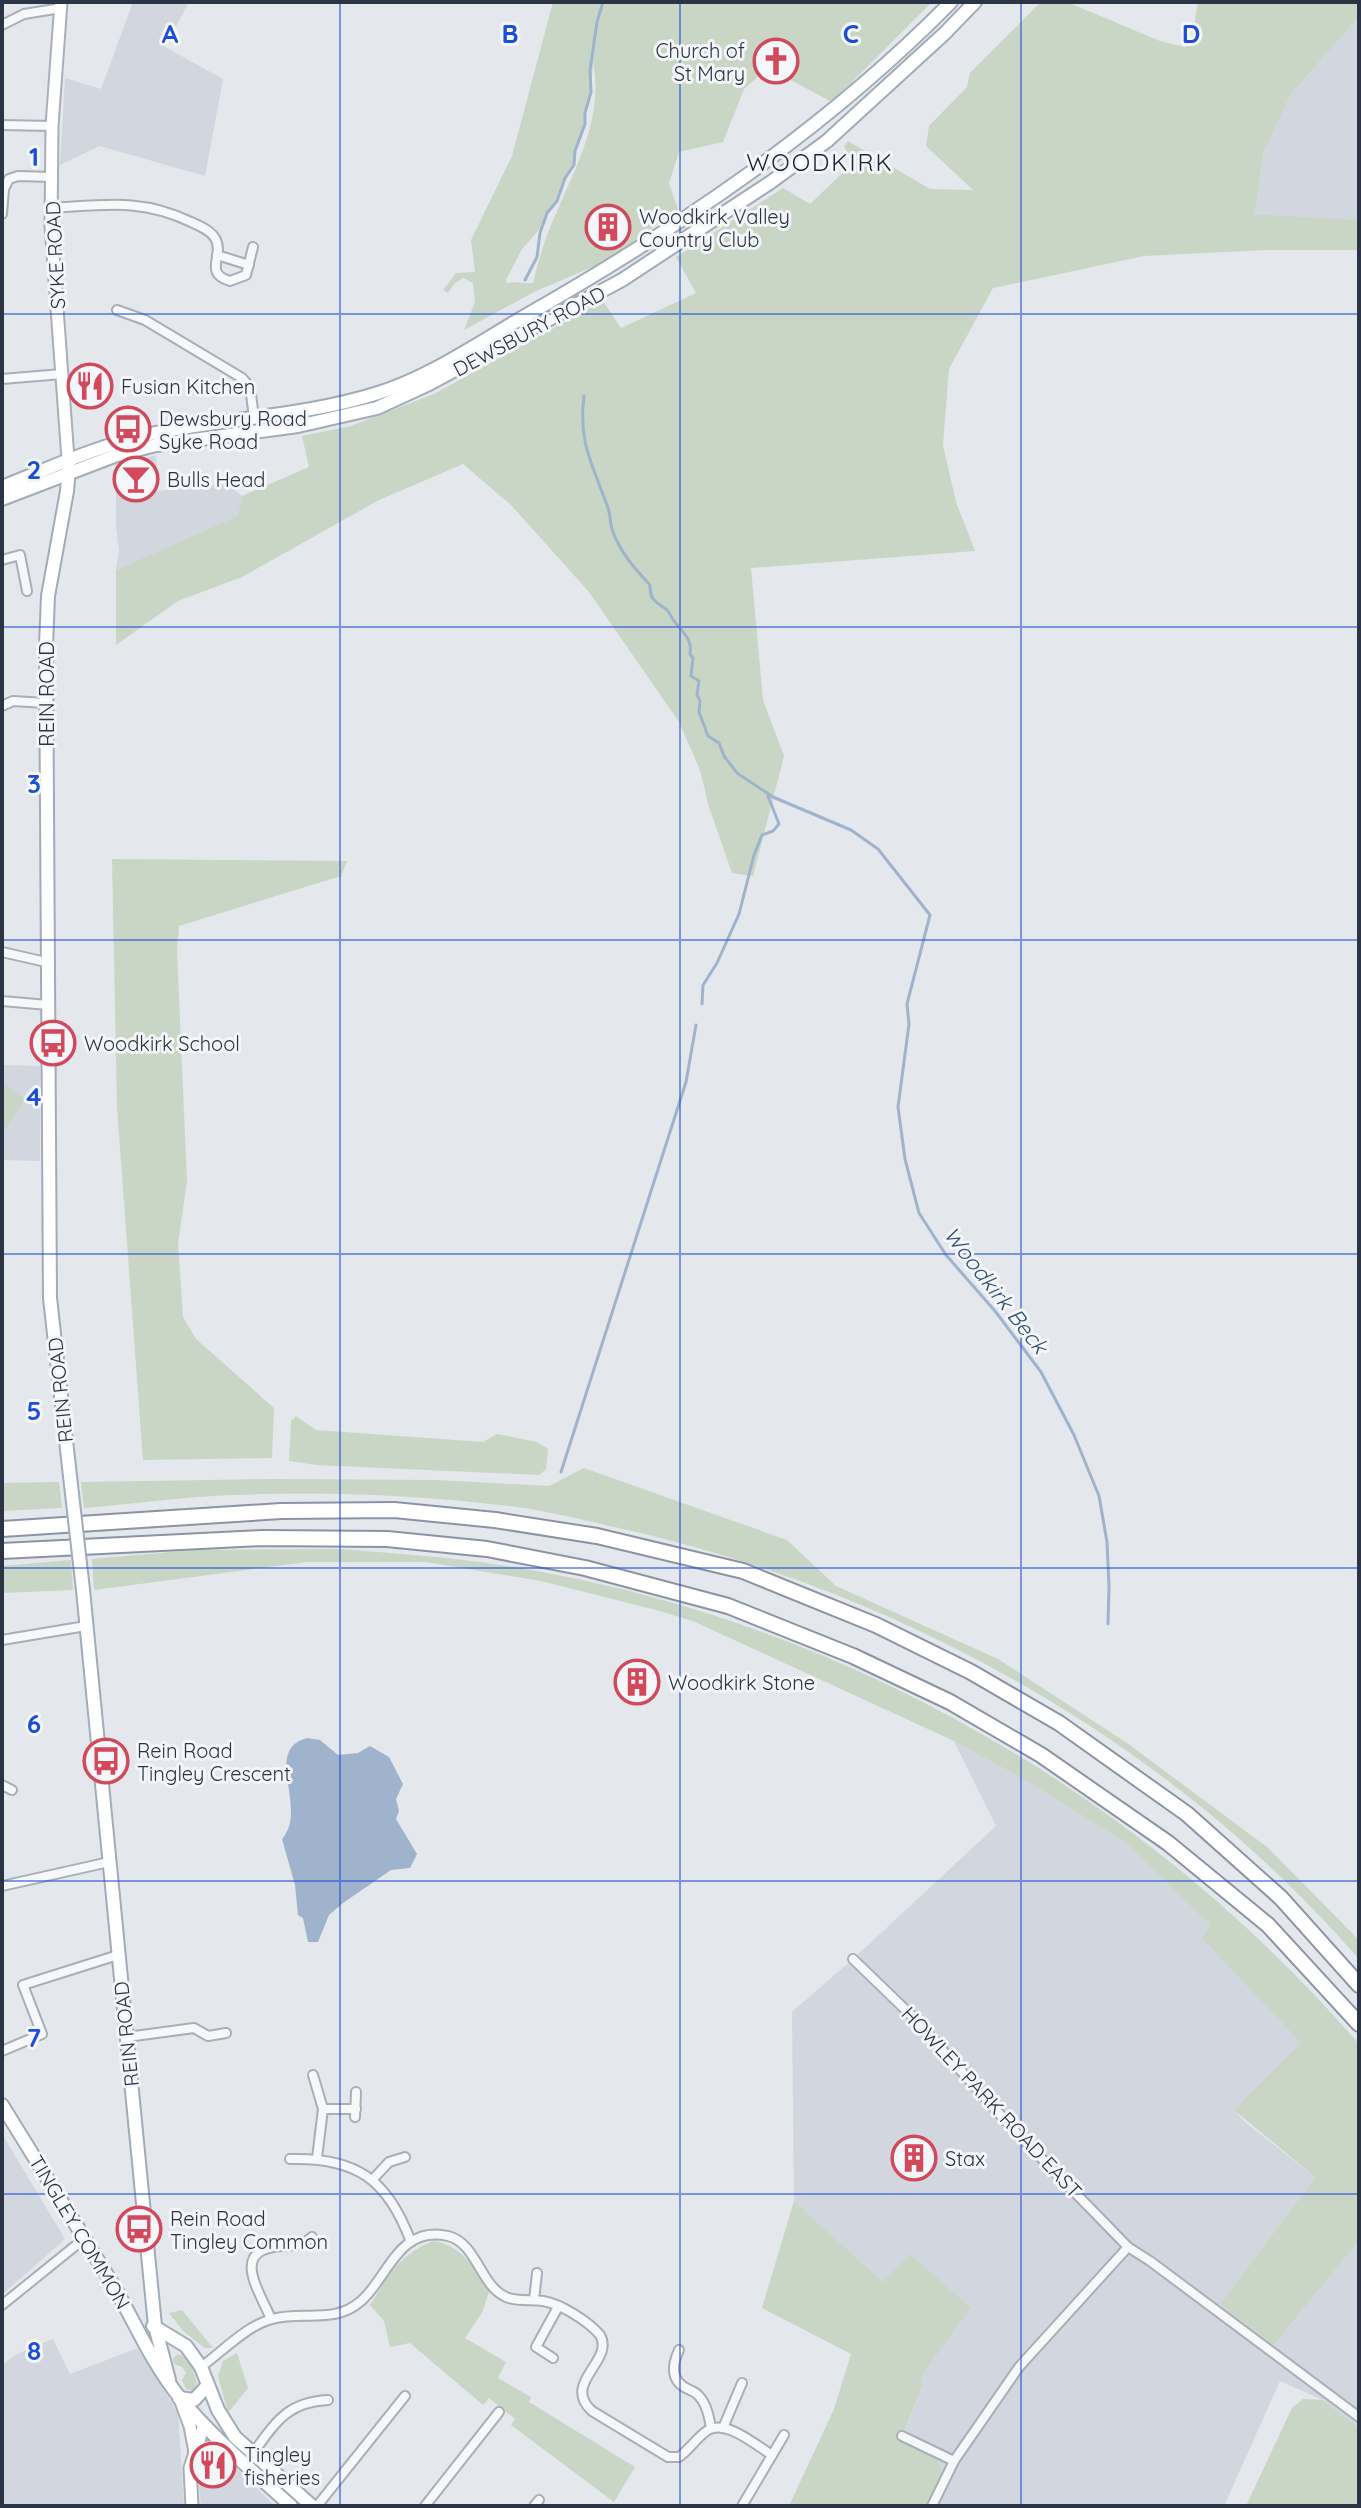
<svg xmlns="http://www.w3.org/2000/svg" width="1361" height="2508" font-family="Quicksand,sans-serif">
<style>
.built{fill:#d2d6de}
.green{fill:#c9d6c5;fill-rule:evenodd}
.water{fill:#9fb4cc}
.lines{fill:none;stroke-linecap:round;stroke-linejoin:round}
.stream{stroke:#9fb4cc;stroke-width:3}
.street-casing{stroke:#a9aeb7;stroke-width:12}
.secondary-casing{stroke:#a9aeb7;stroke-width:15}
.primary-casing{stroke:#a3abb8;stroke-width:16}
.highway-casing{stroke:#8b94a3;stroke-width:18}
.street{stroke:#f7f8fa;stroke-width:8}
.secondary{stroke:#fff;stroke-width:11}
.primary{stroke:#fff;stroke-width:12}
.highway{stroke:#fff;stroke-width:14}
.primary-bridge-casing{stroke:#a3abb8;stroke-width:16;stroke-linecap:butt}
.primary-bridge{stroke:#fff;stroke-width:12}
.grid{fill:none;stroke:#1d4ed8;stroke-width:2;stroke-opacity:0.55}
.labels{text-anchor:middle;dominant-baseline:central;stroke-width:6;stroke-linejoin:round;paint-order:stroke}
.poi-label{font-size:20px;fill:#2b3445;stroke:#f4f6f9;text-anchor:start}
.street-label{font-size:20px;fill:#2b3445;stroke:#f4f6f9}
.water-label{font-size:22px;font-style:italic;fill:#34527a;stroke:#f4f6f9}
.quarter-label{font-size:24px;letter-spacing:2px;fill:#1d2536;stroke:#f4f6f9}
.grid-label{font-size:26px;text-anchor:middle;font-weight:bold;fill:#1d4ed8;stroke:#f4f6f9;stroke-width:6;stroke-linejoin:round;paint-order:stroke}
</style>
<rect width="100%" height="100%" fill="#e4e7ec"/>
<g class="built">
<polygon points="133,2 189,2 165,47 223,79 205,176 100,146 60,165 65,78 101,89"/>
<polygon points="1359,17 1359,220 1255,214 1263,154 1291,94"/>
<polygon points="156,455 158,491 227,484 242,496 239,516 116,570 119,551 116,527 116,466"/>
<polygon points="2,1065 40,1066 40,1161 2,1160"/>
<polygon points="954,1741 1030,1783 1126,1843 1210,1925 1256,1993 1302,2044 1234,2110 1246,2123 1315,2177 1220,2304 1275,2344 1359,2241 1359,2428 1323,2400 1280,2381 1224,2506 925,2506 943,2475 937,2459 900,2441 923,2387 884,2283 794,2201 792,2012 853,1959 996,1826"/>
<polygon points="2,2134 65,2239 2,2295"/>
<polygon points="53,2339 70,2374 138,2348 178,2413 184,2506 2,2506 2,2365 17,2354"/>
<polygon points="218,2455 227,2459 275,2506 201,2506 199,2484 203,2459"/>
</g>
<g class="green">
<path d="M553,2H932L832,102L768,68L744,89L723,142L679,152L669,183L678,209L609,260L536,291L464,330L475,302L473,283L463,278L454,284L448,293L443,290L456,273L475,272L471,240L512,156ZM593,63C606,128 563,187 543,247C539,259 536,271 533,283C524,284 516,281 507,283L506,280L522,249L546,222L547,213L557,201L565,178L574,165L575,151L585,124V113L590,99Z"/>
<polygon points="1041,2 1067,2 1160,41 1185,47 1192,37 1198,2 1359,2 1359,17 1291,94 1263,154 1255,214 1359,220 1359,250 1267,250 1144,256 993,288 949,369 943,445 956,502 975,551 751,568 763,700 784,756 753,876 732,873 709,807 700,770 679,722 589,592 511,505 463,464 379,500 242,577 178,601 116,645 116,570 238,516 242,496 309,467 302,436 351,426 434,394 603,301 621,328 696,293 676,257 783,188 810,204 853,163 844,146 848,141 930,189 973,190 926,146 929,126 967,87 970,73"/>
<polygon points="112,859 347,861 341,876 179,926 177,950 187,1181 178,1244 183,1317 196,1339 274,1408 272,1458 143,1460 117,1107"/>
<polygon points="2,1083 25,1099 2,1134"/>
<polygon points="296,1416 316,1430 483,1442 497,1434 537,1442 548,1449 546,1469 539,1475 316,1465 289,1461 291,1421"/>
<path d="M584,1468L787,1540L836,1586L998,1659L1127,1743L1267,1847L1359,1940V1959C1169,1740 900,1591 619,1528C582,1520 545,1510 508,1506C417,1495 324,1491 232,1495C183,1497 133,1504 84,1508L81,1482L274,1479L438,1480L549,1486Z"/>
<polygon points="59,1482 62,1508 2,1511 2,1483"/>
<path d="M338,1549C407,1554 474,1559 542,1572C858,1630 1150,1802 1359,2044V2241L1274,2345L1220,2304L1315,2177L1234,2110L1301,2043L1202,1938L1210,1925L1126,1843L1030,1783L954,1741L693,1621L656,1610L541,1581L426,1562H307L94,1590L92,1559L193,1550Z"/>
<polygon points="71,1560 73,1590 2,1593 2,1566"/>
<polygon points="794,2201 883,2282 910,2254 971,2308 920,2377 923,2386 900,2440 937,2459 943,2475 925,2506 789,2506 834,2409 851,2354 762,2308"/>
<path d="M433,2241C460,2244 477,2269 489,2292L482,2313L465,2338L506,2362L498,2378L531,2397L529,2402L635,2467L614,2502L511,2425L515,2419L489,2398L483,2405L410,2343L390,2347L384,2321L370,2305C389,2275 399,2255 433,2241Z"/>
<polygon points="182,2310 213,2348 205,2348 183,2331 169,2313"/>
<polygon points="237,2353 248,2388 228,2413 218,2376 223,2361"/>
<path d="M178,2354C191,2357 194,2372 197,2383L193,2391L186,2389L182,2380L186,2373L182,2367L174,2364L173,2358Z"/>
<polygon points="1303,2399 1323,2400 1359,2428 1359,2506 1246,2506 1292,2408"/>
</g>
<path class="water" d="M307,1738L320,1740L338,1755L358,1753L370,1746L389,1757L403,1784L396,1799L399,1811L396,1819L417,1854L410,1868L391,1870L343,1903L329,1915L318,1942H308L303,1918L298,1915L295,1885L282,1839C309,1809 262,1750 307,1738Z"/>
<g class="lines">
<g class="stream">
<polyline points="525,280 537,257 540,233 547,213 557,201 565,178 574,165 575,151 585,124 585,113 591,92 590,70 597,22 603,2"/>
<path d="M584,396C578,441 592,464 607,505C610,512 610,521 612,529C619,551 635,569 650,585C650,602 656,601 667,610C670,613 671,617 674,621C682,632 693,639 690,654L693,658L691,676L699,681L697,695L700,701L699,712L708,736L719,743L724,756L737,773L773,797L851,830L878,849L930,915L907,1004L909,1024L898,1107L905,1159L919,1213L946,1255L995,1311L1041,1372L1074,1435L1099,1496L1107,1542L1109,1586L1108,1624"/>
<polyline points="702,1004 703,985 717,963 739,914 754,855 762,835 773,831 779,824 768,796"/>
<polyline points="561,1472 686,1082 696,1025"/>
</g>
<g class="street-casing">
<g id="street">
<polyline points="2,25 24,14 61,8"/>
<polyline points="2,125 52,126"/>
<path d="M51,208C105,205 141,198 191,222C200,226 212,231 216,240C224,256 203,273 230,281L246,275L253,247"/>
<polyline points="2,214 4,189 9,179 18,176 52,177"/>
<polyline points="217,255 249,265"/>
<polyline points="117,310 145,320 242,378 250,387 254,417"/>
<polyline points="2,379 62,374"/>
<polyline points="2,560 20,555 27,591"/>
<polyline points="2,706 13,701 46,703"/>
<polyline points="2,952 46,962"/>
<polyline points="2,1001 48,1005"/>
<polyline points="2,1640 86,1626"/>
<polyline points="2,1785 12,1790"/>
<polyline points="2,1886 109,1862"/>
<polyline points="853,1959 914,2018 1013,2129 1128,2247 1150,2261 1359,2417"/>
<polyline points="127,2037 194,2028 208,2036 226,2033"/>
<polyline points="2,2051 42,2034 23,1985 118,1955"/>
<polyline points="313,2075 323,2109 317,2158"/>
<polyline points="323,2109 356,2109"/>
<polyline points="355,2117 356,2092"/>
<path d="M290,2159C357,2157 388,2180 411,2242"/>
<polyline points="373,2179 389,2162 405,2157"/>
<polyline points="534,2300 537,2273"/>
<polyline points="2,2305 85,2238"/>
<path d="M271,2319C259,2290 229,2249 282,2246C294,2245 303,2246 312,2237"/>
<path d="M679,2350C672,2365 670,2381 688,2389C695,2393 693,2390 699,2396C707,2405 709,2417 711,2428"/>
<polyline points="553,2358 536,2347 558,2307"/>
<path d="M201,2367C223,2351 246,2326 272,2319C303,2310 334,2325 361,2301C388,2278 398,2225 448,2236C477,2243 480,2286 506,2297C518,2302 531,2299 543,2301C561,2304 588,2321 600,2335C615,2361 561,2383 592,2411L668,2457H679C690,2449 697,2437 708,2430C726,2419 757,2446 772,2455"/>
<polyline points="723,2428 742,2383"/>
<polyline points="902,2436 954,2461"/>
<path d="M251,2456C274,2425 285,2402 328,2400"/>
<polyline points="317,2506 405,2396"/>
<polyline points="425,2506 499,2412"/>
<polyline points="534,2506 539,2500"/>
<polyline points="742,2506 784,2435"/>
<polyline points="932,2506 954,2461 1019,2367 1128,2247"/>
</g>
</g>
<g class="secondary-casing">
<g id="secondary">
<polyline points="61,2 52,126 51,226 68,459"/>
<polyline points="180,2399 190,2426 195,2452"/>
<path d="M195,2452C206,2445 216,2446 228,2449"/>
<polyline points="192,2506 190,2468 204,2425"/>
</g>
</g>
<g class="primary-casing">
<g id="primary">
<polyline points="69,467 67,491 48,596 46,646 50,1298 71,1485"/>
<path d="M2,487C52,467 102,444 155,433C228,418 304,416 375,394C428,378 477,344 525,316C679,228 826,129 951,2"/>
<polyline points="2,499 117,455 156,445 298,426 377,408 429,384 622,280 771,182 827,141 945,33 975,2"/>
<polyline points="83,1590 155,2326 169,2380"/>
<path d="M2,2105C40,2166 78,2227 115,2288C136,2325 153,2365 181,2399C212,2437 254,2472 291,2506"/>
<polyline points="153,2326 186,2346 201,2367 218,2410 235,2437 312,2506"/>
<polyline points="179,2398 194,2400 208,2385"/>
</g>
</g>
<g class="highway-casing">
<g id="highway">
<polyline points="2,1529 281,1511 394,1510 495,1520 597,1536 743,1571 876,1625 971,1672 1059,1723 1187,1814 1281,1898 1359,1985"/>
<polyline points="2,1551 262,1538 387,1539 487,1549 585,1568 728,1606 853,1656 950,1702 1041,1755 1168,1843 1268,1925 1359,2024"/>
</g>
</g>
<use href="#street" class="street"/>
<use href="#secondary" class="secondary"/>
<use href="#primary" class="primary"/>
<use href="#highway" class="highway"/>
<g class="primary-bridge-casing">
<polyline id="primary-bridge" points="71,1485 83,1590"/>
</g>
<use href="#primary-bridge" class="primary-bridge"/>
</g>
<path class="grid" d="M340,2V2506M680,2V2506M1021,2V2506M2,314H1359M2,627H1359M2,940H1359M2,1254H1359M2,1568H1359M2,1881H1359M2,2194H1359"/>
<defs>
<g id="church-ring" transform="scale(2.3)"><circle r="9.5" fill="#f4f6f9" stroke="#d1495b" stroke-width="1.5"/><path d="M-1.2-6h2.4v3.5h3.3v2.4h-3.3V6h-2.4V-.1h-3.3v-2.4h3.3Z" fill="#d1495b"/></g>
<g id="building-ring" transform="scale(2.3)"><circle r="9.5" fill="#f4f6f9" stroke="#d1495b" stroke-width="1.5"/><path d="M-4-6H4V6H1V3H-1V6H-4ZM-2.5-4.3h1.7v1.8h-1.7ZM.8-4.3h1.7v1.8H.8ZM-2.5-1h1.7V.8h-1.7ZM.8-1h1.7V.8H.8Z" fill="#d1495b"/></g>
<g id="restaurant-ring" transform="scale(2.3)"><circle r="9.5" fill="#f4f6f9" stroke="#d1495b" stroke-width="1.5"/><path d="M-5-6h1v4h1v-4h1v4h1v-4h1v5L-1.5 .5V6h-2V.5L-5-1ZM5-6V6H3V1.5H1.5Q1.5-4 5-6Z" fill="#d1495b"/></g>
<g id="bus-ring" transform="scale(2.3)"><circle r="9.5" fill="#f4f6f9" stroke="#d1495b" stroke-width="1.5"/><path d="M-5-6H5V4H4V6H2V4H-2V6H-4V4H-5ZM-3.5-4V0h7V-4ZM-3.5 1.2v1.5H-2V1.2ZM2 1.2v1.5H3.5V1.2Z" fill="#d1495b"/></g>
<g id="bar-ring" transform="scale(2.3)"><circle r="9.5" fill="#f4f6f9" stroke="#d1495b" stroke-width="1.5"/><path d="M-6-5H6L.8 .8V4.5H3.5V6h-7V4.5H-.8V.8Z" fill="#d1495b"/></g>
</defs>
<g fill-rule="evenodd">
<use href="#church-ring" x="776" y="61"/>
<use href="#building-ring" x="608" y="227"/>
<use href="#restaurant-ring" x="90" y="386"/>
<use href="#bus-ring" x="128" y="429"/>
<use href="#bar-ring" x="136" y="479"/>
<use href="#bus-ring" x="53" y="1043"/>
<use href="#building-ring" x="637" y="1682"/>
<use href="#bus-ring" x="106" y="1761"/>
<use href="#building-ring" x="914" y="2158"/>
<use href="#bus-ring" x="139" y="2229"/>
<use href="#restaurant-ring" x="213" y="2465"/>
</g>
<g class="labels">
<g class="poi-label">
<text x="745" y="50" text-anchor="end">Church of<tspan x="745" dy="23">St Mary</tspan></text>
<text x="639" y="216">Woodkirk Valley<tspan x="639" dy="23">Country Club</tspan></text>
<text x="121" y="386">Fusian Kitchen</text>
<text x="159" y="418">Dewsbury Road<tspan x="159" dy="23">Syke Road</tspan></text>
<text x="167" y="479">Bulls Head</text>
<text x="84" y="1043">Woodkirk School</text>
<text x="668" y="1682">Woodkirk Stone</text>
<text x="137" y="1750">Rein Road<tspan x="137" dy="23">Tingley Crescent</tspan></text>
<text x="945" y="2158">Stax</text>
<text x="170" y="2218">Rein Road<tspan x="170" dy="23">Tingley Common</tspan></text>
<text x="244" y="2454">Tingley<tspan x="244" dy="23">fisheries</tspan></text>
</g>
<g class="street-label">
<text transform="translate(55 255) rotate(-93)">SYKE ROAD</text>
<text transform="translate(529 331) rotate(-28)">DEWSBURY ROAD</text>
<text transform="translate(46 694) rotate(-90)">REIN ROAD</text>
<text transform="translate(60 1390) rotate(-96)">REIN ROAD</text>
<text transform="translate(126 2034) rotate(-96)">REIN ROAD</text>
<text transform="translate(992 2102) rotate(47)">HOWLEY PARK ROAD EAST</text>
<text transform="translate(80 2232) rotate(59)">TINGLEY COMMON</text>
</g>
<g class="water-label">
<text transform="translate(996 1290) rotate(52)">Woodkirk Beck</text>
</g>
<g class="quarter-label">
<text x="820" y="162">WOODKIRK</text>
</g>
</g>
<g class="grid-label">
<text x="170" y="43">A</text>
<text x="510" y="43">B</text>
<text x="851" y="43">C</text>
<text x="1191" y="43">D</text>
<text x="34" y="166">1</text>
<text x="34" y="479">2</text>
<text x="34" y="793">3</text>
<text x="34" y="1106">4</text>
<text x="34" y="1420">5</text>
<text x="34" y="1733">6</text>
<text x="34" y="2047">7</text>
<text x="34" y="2360">8</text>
</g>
<rect width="1361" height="2508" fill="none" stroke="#2b3445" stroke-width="8"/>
</svg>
